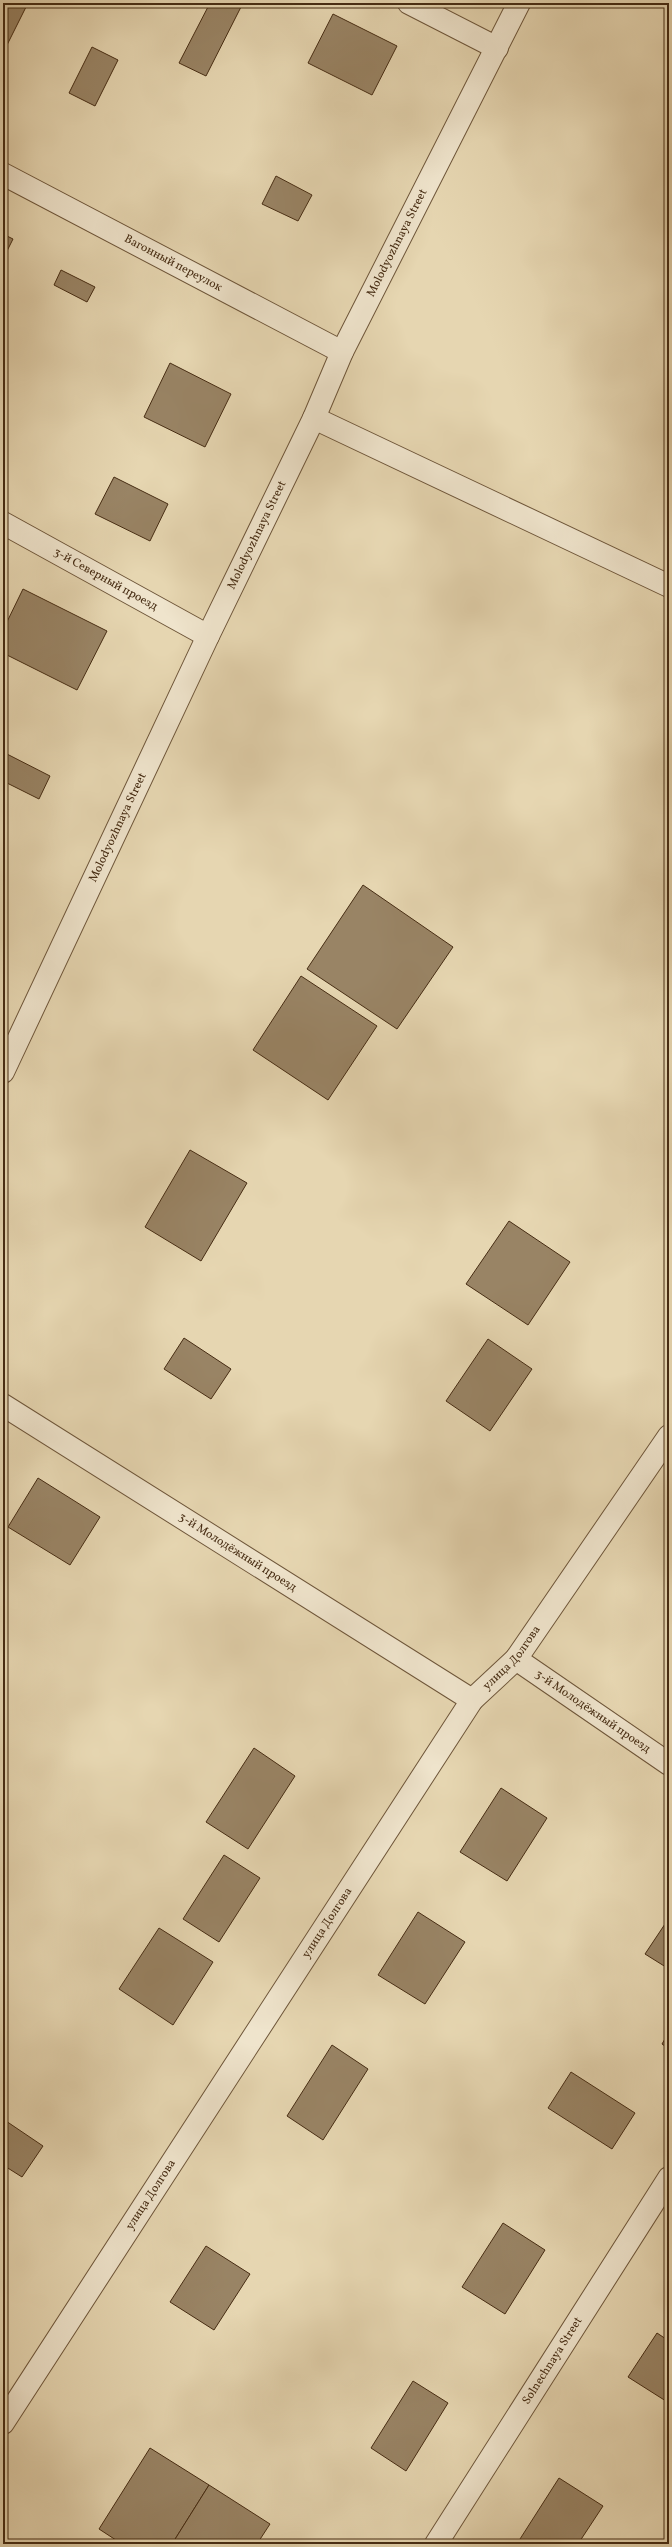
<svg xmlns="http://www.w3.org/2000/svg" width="672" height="2547" font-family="Vollkorn,serif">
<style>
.building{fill:#998465;stroke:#462c13}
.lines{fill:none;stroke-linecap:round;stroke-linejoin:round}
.minor-casing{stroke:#6e563a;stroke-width:24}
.minor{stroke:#efe4cc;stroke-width:22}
.labels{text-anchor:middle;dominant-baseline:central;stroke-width:4;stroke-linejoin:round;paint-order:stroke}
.street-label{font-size:12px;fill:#462c13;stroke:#efe4cc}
</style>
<rect width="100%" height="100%" fill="#e6d6b1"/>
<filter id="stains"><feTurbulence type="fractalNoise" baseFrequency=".005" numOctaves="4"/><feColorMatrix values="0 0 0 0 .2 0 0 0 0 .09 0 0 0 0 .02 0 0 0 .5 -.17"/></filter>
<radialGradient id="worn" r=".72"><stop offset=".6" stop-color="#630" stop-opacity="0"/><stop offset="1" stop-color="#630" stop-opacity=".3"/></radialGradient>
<g class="building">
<polygon points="3,3 18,3 26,7 3,53"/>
<polygon points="210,3 243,3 206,76 179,63"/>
<polygon points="333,14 397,46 372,95 308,63"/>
<polygon points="92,47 118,60 95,106 69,93"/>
<polygon points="276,176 312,195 298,221 262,204"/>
<polygon points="3,234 13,239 3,259"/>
<polygon points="61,270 95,287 87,302 54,285"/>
<polygon points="170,363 231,394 205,447 144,417"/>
<polygon points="114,477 168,504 150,541 95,514"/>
<polygon points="23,589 107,631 77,690 3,653 3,630"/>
<polygon points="3,752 50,776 39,799 3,781"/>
<polygon points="363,885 453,947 397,1029 307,969"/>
<polygon points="301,976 377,1026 328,1100 253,1050"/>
<polygon points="190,1150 247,1183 201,1261 145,1227"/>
<polygon points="509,1221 570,1262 528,1325 466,1284"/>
<polygon points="184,1338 231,1369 211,1399 164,1369"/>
<polygon points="488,1339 532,1369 490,1431 446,1401"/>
<polygon points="38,1478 100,1517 70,1565 8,1527"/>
<polygon points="254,1748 295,1776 248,1849 206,1822"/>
<polygon points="501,1788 547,1818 507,1881 460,1852"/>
<polygon points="224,1855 260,1878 219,1942 183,1919"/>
<polygon points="418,1912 465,1942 425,2004 378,1975"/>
<polygon points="669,1918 669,1969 645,1954"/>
<polygon points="159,1928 213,1962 173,2025 119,1989"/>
<polygon points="669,2032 669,2049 662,2044"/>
<polygon points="332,2045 368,2069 323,2140 287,2116"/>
<polygon points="571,2072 635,2113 612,2149 548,2108"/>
<polygon points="3,2119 43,2146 22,2177 3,2165"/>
<polygon points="503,2223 545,2250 505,2314 462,2287"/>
<polygon points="206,2246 250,2274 214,2330 170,2302"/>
<polygon points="657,2333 669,2341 669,2403 628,2377"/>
<polygon points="413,2381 448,2403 406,2471 371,2448"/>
<polygon points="150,2448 209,2485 172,2544 122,2544 99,2529"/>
<polygon points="559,2478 603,2506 578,2544 528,2544 520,2539"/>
<polygon points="209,2485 270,2524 257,2544 172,2544"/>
</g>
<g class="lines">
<g class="minor-casing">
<g id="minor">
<polyline points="409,3 497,48"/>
<path id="s1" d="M3,174L342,352"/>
<polyline points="314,418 669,586"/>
<path id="s2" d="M3,523L208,636"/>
<path id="s3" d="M3,1072L208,636L314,418L342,352L519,3"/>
<path id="s4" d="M3,1405L472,1700"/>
<path id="s5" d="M516,1659L669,1764"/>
<path id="s6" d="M3,2423L472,1700L516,1659L669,1436"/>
<path id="s7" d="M436,2544L669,2178"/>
</g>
</g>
<use href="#minor" class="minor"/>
</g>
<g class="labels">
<g class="street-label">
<text stroke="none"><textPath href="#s3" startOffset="918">Molodyozhnaya Street</textPath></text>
<text stroke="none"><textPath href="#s1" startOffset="192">Вагонный переулок</textPath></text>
<text stroke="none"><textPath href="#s3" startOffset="594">Molodyozhnaya Street</textPath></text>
<text stroke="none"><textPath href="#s2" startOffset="117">3-й Северный проезд</textPath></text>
<text stroke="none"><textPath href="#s3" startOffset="270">Molodyozhnaya Street</textPath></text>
<text stroke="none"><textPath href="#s4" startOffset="277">3-й Молодёжный проезд</textPath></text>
<text stroke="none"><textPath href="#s6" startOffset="920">улица Долгова</textPath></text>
<text stroke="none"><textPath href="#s5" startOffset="93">3-й Молодёжный проезд</textPath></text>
<text stroke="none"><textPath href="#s6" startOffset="596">улица Долгова</textPath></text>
<text stroke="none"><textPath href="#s6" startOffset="272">улица Долгова</textPath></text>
<text stroke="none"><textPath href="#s7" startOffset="217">Solnechnaya Street</textPath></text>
</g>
</g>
<rect width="672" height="2547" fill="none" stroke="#e6d6b1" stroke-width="16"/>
<rect x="4" y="4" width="664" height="2539" fill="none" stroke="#462c13" stroke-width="2"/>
<rect x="8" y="8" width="656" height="2531" fill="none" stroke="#462c13"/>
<rect width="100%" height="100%" filter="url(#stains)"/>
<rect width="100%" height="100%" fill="url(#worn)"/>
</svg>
